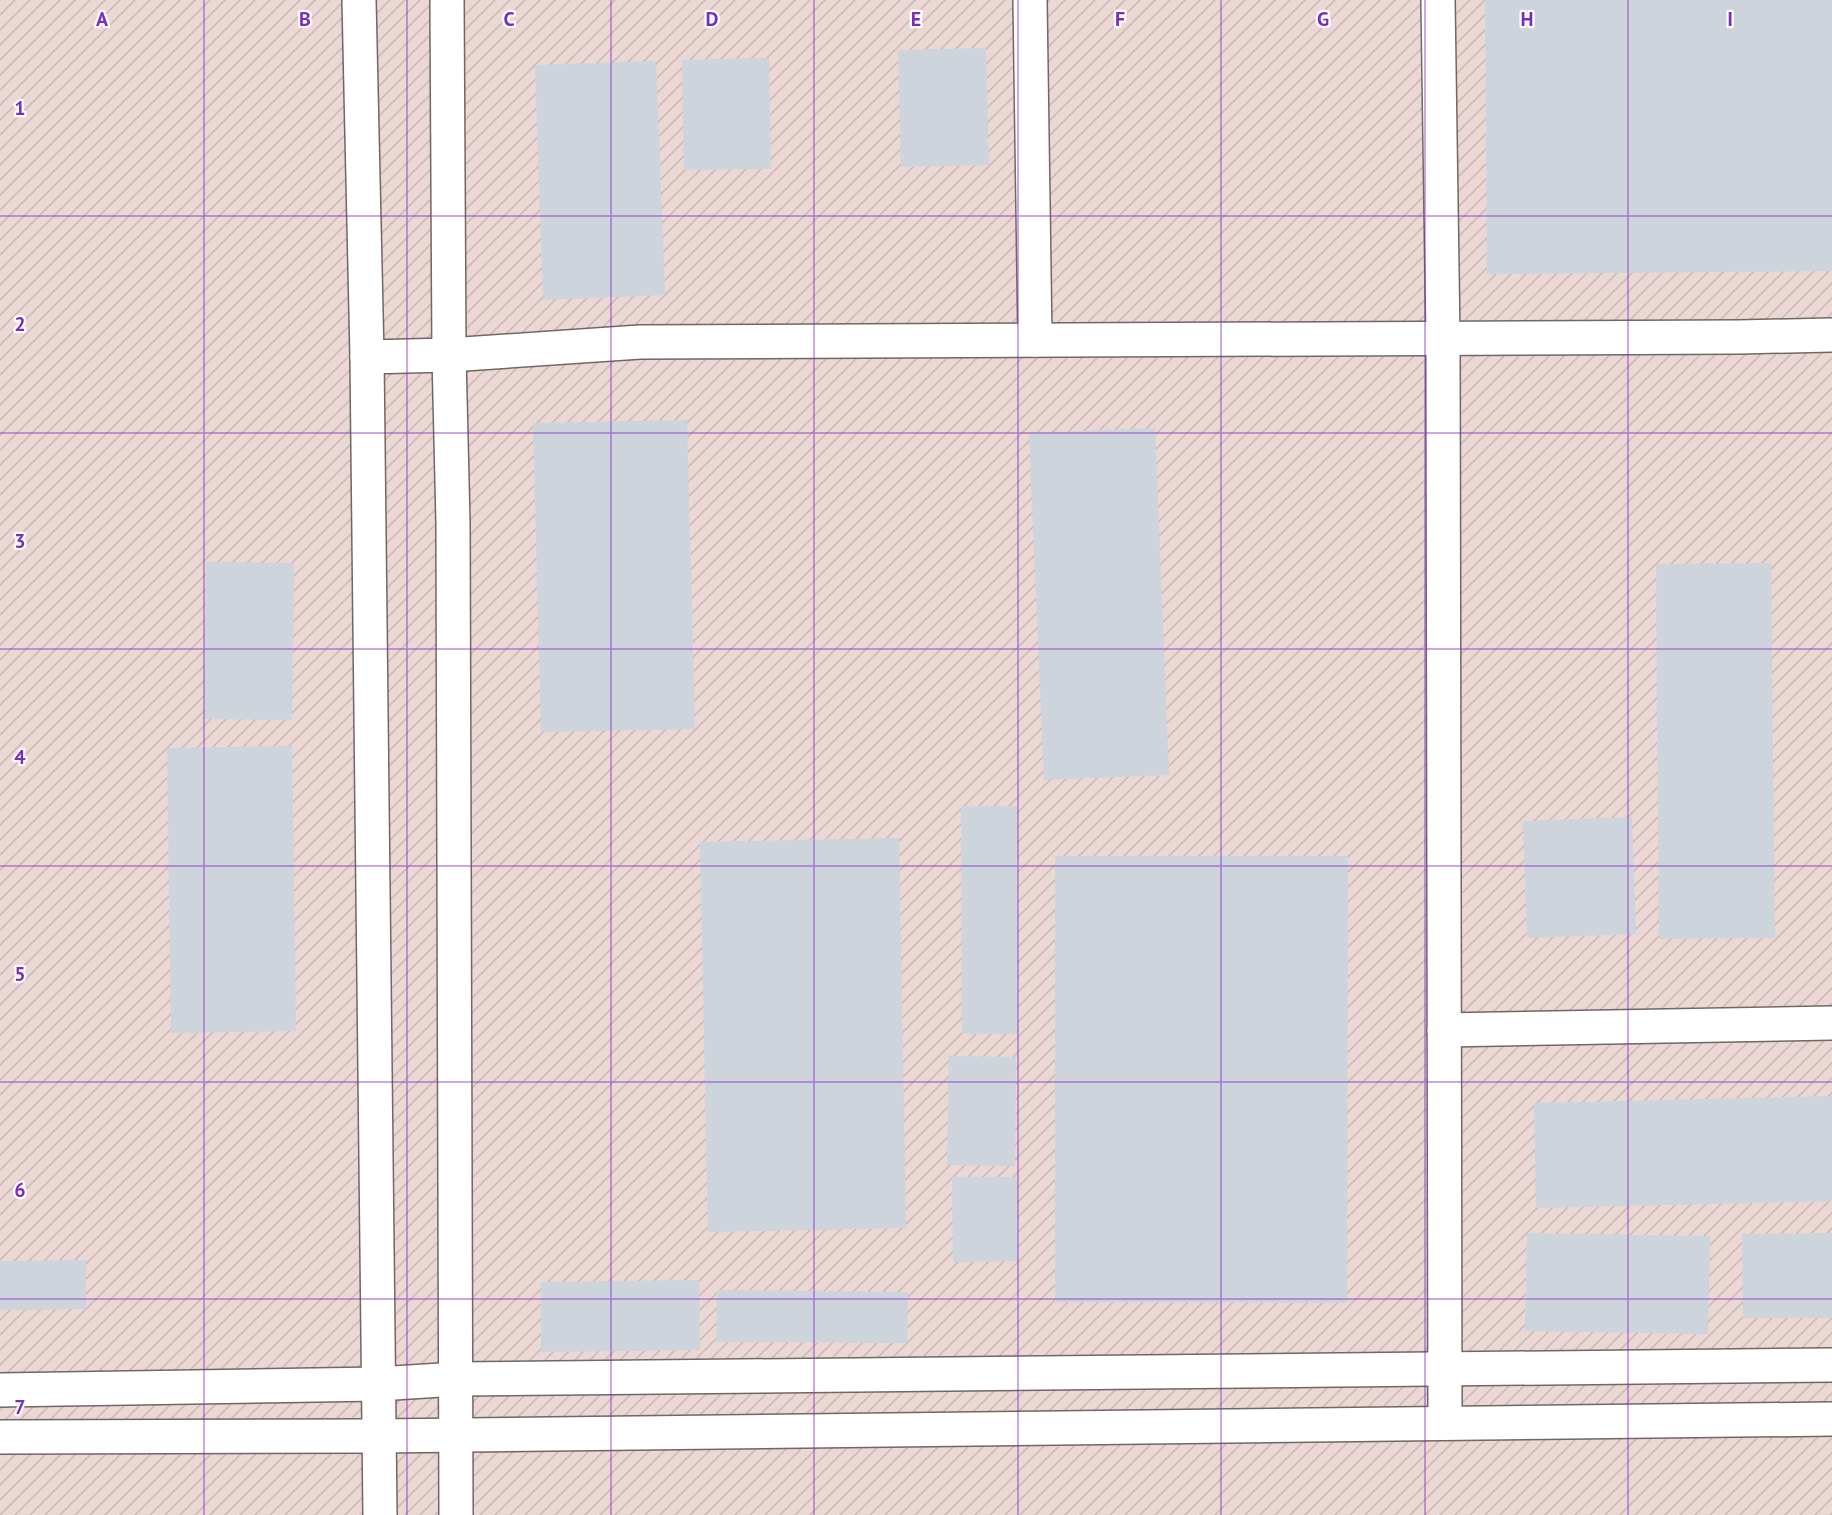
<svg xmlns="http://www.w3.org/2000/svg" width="1832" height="1515" font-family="'PT Sans',sans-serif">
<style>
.industrial{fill:url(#industrial-furrows)}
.building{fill:#ced4dc}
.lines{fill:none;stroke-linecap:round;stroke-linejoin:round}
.minor-casing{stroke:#716766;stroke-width:36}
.minor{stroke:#fff;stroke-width:33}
.grid{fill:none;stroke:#7b2cbf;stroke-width:1.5;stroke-opacity:0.55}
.grid-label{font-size:20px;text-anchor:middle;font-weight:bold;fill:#7b2cbf;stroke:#fff;stroke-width:4.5;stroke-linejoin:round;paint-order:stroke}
</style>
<defs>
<pattern id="industrial-furrows" width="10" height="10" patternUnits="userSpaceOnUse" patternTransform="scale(1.5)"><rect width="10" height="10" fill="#ebd7d3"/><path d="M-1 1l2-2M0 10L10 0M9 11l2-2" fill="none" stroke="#c9b8b5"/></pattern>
</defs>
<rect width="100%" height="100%" fill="#f0e5e3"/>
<rect class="industrial" x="0" y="0" width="1832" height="1515"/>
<g class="building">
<polygon points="1485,0 1832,0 1832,271 1487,274"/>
<polygon points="986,48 989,165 901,167 898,50"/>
<polygon points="769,58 771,169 684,170 682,60"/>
<polygon points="656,61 665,295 543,300 535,65"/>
<polygon points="687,420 695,729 541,732 533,423"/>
<polygon points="1155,428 1169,775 1044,780 1029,433"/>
<polygon points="206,562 294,563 292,720 204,719"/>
<polygon points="1771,563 1775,938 1659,939 1656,564"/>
<polygon points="292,746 296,1031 171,1033 167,748"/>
<polygon points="961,806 1017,806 1018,1034 962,1034"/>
<polygon points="1632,817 1636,934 1527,938 1523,821"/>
<polygon points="899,838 906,1228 708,1232 700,842"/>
<polygon points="1055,856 1348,856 1347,1303 1055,1302"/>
<polygon points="949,1056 1016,1057 1015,1166 947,1165"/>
<polygon points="1832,1096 1832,1201 1536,1208 1534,1103"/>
<polygon points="952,1177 1017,1177 1018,1261 953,1262"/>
<polygon points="1527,1233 1710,1236 1708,1334 1525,1331"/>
<polygon points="1832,1233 1832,1318 1743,1318 1742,1234"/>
<polygon points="86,1260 86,1309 0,1310 0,1261"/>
<polygon points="699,1280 700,1350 541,1352 541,1282"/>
<polygon points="717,1290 908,1292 907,1343 716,1342"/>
</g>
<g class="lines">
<g class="minor-casing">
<g id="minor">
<polyline points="359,0 367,357 380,1515"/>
<polyline points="447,0 449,355 453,523 456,1515"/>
<polyline points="1030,0 1035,340"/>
<polyline points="1438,0 1443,338 1445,1423"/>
<polyline points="367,357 449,355 640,342 1739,337 1832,335"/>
<polyline points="1444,1030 1832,1023"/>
<polyline points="0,1390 378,1384 457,1379 1832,1365"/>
<polyline points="0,1437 379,1436 1832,1419"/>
</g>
</g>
<use href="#minor" class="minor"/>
</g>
<path class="grid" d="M204,0V1515M407,0V1515M611,0V1515M814,0V1515M1018,0V1515M1221,0V1515M1425,0V1515M1628,0V1515M0,216H1832M0,433H1832M0,649H1832M0,866H1832M0,1082H1832M0,1299H1832"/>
<g class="grid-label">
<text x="102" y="26">A</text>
<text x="305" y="26">B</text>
<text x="509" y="26">C</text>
<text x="712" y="26">D</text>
<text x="916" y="26">E</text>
<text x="1120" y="26">F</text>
<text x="1323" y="26">G</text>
<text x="1527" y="26">H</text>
<text x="1730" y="26">I</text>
<text x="20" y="115">1</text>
<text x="20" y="331">2</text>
<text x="20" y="548">3</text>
<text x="20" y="764">4</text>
<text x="20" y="981">5</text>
<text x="20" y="1197">6</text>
<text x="20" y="1414">7</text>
</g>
</svg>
